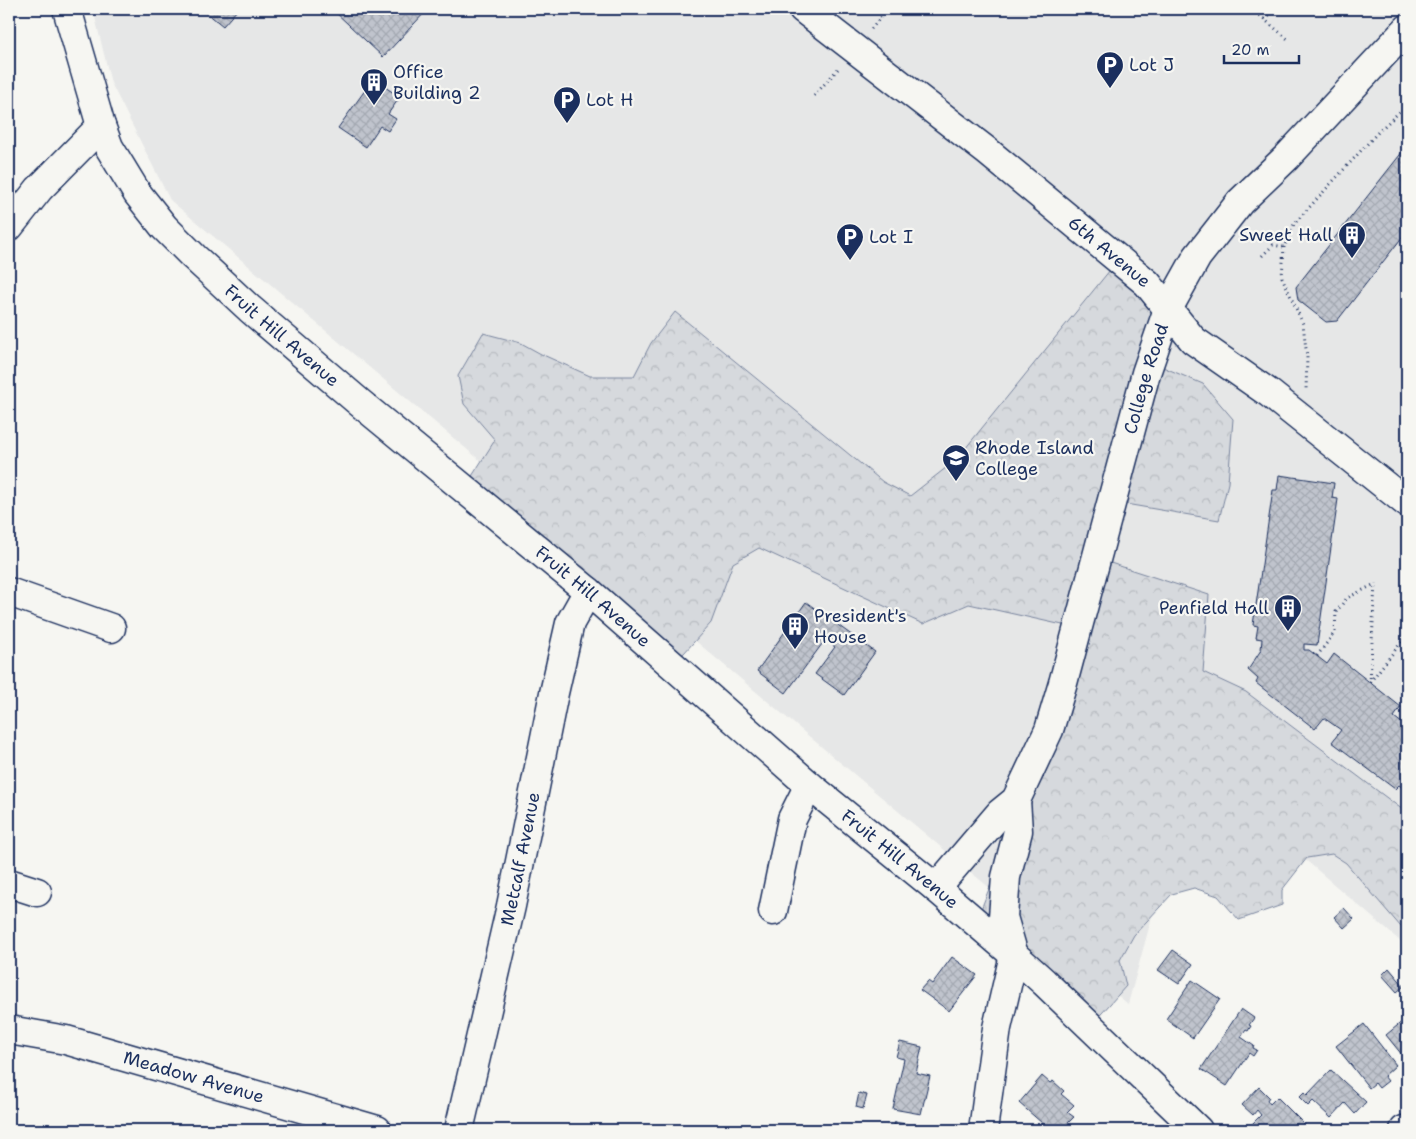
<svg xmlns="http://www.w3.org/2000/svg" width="1416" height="1139" font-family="'Shantell Sans',sans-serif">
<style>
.built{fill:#e6e7e7}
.forest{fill:url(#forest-crowns);stroke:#78849e}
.building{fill:url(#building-cross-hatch);stroke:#1b2f5e}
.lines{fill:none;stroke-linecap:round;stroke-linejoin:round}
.minor-casing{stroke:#1b2f5e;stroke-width:31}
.major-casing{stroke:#1b2f5e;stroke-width:31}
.path{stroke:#1b2f5e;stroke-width:3;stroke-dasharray:1 4;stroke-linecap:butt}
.minor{stroke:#f6f6f2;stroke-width:28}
.major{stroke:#f6f6f2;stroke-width:28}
.labels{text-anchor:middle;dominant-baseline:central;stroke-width:4.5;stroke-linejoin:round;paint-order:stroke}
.poi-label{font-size:18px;fill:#1b2f5e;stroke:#f6f6f2;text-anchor:start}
.street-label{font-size:18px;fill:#1b2f5e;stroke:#f6f6f2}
</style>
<defs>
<pattern id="forest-crowns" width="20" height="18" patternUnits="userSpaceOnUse" patternTransform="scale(1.25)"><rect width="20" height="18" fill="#d6d9dd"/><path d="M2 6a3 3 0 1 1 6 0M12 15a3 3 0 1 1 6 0" fill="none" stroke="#b7bbc0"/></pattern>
<pattern id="building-cross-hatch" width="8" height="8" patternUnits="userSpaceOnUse" patternTransform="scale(1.25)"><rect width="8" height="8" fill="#c0c4cd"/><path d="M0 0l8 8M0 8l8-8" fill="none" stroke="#a4a9b2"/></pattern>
</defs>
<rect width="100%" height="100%" fill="#f6f6f2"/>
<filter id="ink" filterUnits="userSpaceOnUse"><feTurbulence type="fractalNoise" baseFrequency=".02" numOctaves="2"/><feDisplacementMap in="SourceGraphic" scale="10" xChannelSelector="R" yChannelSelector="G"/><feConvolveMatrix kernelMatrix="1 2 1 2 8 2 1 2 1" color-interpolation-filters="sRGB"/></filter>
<g filter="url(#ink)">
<polygon class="built" points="93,9 1407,9 1407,947 1194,764 1128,1004 170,200 111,83"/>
<polygon class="forest" points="1110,270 1151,295 1158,365 1203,384 1233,419 1228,483 1219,520 1108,501 1092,557 1209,595 1203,672 1246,692 1407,813 1407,934 1346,863 1332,854 1307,858 1282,890 1282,905 1239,920 1218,896 1194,888 1172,894 1134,935 1120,960 1126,986 1094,1022 976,922 1009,838 1076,628 969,604 923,624 759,548 733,563 711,623 684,653 673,663 467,484 495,440 464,404 458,376 483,333 521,343 541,354 590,376 634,376 651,343 675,312 883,482 910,496 956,460"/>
<g class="building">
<polygon points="202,9 238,9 223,26"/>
<polygon points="332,9 428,9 383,57"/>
<polygon points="373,79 400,97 388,114 396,119 388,131 380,126 366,147 338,128"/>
<polygon points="1407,146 1407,231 1337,321 1326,322 1298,300 1296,287"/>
<polygon points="1279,475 1334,483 1332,498 1338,499 1317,645 1304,644 1304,650 1309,650 1327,664 1334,654 1401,707 1394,717 1407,727 1407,791 1399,785 1395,789 1332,742 1341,730 1324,718 1315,729 1256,683 1258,679 1248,670 1261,650 1262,639 1256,638 1258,626 1253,625 1273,490 1277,490"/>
<polygon points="806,602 875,652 844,695 815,674 835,647 825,640 786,693 757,671"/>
<polygon points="1344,908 1354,919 1344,928 1334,917"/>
<polygon points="1173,950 1193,964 1179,984 1158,970"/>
<polygon points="952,957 977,975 949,1011 920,990 928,981 932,984"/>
<polygon points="1389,968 1404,986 1397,992 1382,975"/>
<polygon points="1192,980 1220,999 1193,1038 1166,1019"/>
<polygon points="1241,1009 1254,1018 1249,1025 1251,1026 1248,1031 1246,1030 1241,1037 1254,1046 1253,1048 1257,1050 1253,1056 1249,1053 1227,1086 1201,1069"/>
<polygon points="1404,1020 1407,1024 1407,1061 1386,1035"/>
<polygon points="1364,1024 1396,1065 1384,1076 1388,1081 1379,1088 1375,1083 1369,1088 1336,1046"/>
<polygon points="900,1042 922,1047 916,1073 930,1076 921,1114 893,1109 904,1059 896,1057"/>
<polygon points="1331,1070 1366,1102 1355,1114 1345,1103 1331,1118 1313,1101 1308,1106 1299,1097 1304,1092 1307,1095"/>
<polygon points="1042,1076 1050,1083 1053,1081 1064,1091 1061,1094 1074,1105 1067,1112 1074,1117 1061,1130 1055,1127 1050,1130 1019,1103"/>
<polygon points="1259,1087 1269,1097 1267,1100 1270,1104 1277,1097 1310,1130 1255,1130 1250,1126 1261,1115 1257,1110 1253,1115 1242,1105"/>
<polygon points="859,1093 867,1095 863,1109 856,1107"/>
<polygon points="895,1122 932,1129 932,1130 886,1130 886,1127 893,1128"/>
</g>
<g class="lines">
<g class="minor-casing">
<g id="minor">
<path id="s1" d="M803,9L988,152L1147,283L1193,340L1269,393L1407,503"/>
<polyline points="9,227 39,189 101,126"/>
<polyline points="9,592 111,628"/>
<polyline points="9,883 37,892"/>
<path id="s2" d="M936,888L1000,813L1016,800L1049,730L1063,683L1146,373L1168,309L1197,257L1240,202L1287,157L1407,29"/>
<polyline points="773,911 792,819 809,785"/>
<path id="s3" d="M9,1030L66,1040L377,1130"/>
<path id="s4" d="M459,1130L511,906L554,693L570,623L588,591"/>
<polyline points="983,1130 997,1028 1014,955 1003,917 1006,877 1018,831 1016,800"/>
<polyline points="1404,1130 1407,1129"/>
</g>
</g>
<g class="major-casing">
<g id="major">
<path id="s5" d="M67,9L101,126L109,147L137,193L164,227L194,257L250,309L360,403L588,591L809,785L936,888L1014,955L1044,982L1198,1130"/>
</g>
</g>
<g class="path">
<polyline points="1252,9 1290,41"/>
<polyline points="1264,19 1278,9"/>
<polyline points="871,29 888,9"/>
<polyline points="814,96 838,69"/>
<polyline points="1284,247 1282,277 1303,324 1307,357 1306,390"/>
<polyline points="1262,256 1273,245 1284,247 1294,224 1380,130 1407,105"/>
<polyline points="1317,656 1335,632 1336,612 1347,598 1375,584"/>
<polyline points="1370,682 1407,635"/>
<polyline points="1370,683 1375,583"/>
</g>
<use href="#minor" class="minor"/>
<use href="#major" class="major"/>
</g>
</g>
<defs>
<g id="parking-pin" transform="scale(1.4375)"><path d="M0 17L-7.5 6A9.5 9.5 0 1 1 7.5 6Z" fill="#1b2f5e" stroke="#f6f6f2"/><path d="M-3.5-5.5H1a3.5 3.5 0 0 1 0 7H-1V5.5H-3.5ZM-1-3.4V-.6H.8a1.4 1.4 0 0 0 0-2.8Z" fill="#fff"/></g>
<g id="building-pin" transform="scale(1.4375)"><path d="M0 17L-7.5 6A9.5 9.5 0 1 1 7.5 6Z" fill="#1b2f5e" stroke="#f6f6f2"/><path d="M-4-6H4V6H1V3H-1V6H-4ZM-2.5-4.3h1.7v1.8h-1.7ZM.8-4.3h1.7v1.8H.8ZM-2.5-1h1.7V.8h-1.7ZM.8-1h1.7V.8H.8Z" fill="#fff"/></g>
<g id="university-pin" transform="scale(1.4375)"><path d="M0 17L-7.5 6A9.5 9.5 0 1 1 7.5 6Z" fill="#1b2f5e" stroke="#f6f6f2"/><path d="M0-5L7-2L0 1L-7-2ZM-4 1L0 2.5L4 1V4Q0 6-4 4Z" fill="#fff"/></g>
</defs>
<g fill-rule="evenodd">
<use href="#parking-pin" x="1110" y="65"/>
<use href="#building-pin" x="374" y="82"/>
<use href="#parking-pin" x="567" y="100"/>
<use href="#building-pin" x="1352" y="235"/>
<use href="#parking-pin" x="850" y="237"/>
<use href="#university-pin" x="956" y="458"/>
<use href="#building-pin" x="1288" y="608"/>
<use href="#building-pin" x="795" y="626"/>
</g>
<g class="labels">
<g class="poi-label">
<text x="1129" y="65">Lot J</text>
<text x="393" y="72">Office<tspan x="393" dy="21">Building 2</tspan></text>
<text x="586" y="100">Lot H</text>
<text x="1333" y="235" text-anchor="end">Sweet Hall</text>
<text x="869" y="237">Lot I</text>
<text x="975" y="448">Rhode Island<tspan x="975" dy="21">College</tspan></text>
<text x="1269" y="608" text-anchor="end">Penfield Hall</text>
<text x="814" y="616">President's<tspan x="814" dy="21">House</tspan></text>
</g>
<g class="street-label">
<text stroke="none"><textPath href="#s1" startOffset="391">6th Avenue</textPath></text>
<text stroke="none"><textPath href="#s5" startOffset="402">Fruit Hill Avenue</textPath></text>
<text stroke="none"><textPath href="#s2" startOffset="561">College Road</textPath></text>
<text stroke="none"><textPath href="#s5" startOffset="808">Fruit Hill Avenue</textPath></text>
<text stroke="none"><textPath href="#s4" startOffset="278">Metcalf Avenue</textPath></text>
<text stroke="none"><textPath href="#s5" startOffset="1212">Fruit Hill Avenue</textPath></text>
<text stroke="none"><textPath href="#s3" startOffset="191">Meadow Avenue</textPath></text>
</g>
</g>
<rect width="1416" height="1139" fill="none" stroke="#f6f6f2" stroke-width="30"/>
<rect x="15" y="15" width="1386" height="1109" fill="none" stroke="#1b2f5e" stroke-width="2" filter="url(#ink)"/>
<path d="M1224 55v8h75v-8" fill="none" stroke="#1b2f5e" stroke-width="2.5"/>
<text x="1231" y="55" font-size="15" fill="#1b2f5e" stroke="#f6f6f2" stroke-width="4" paint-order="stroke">20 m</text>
</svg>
